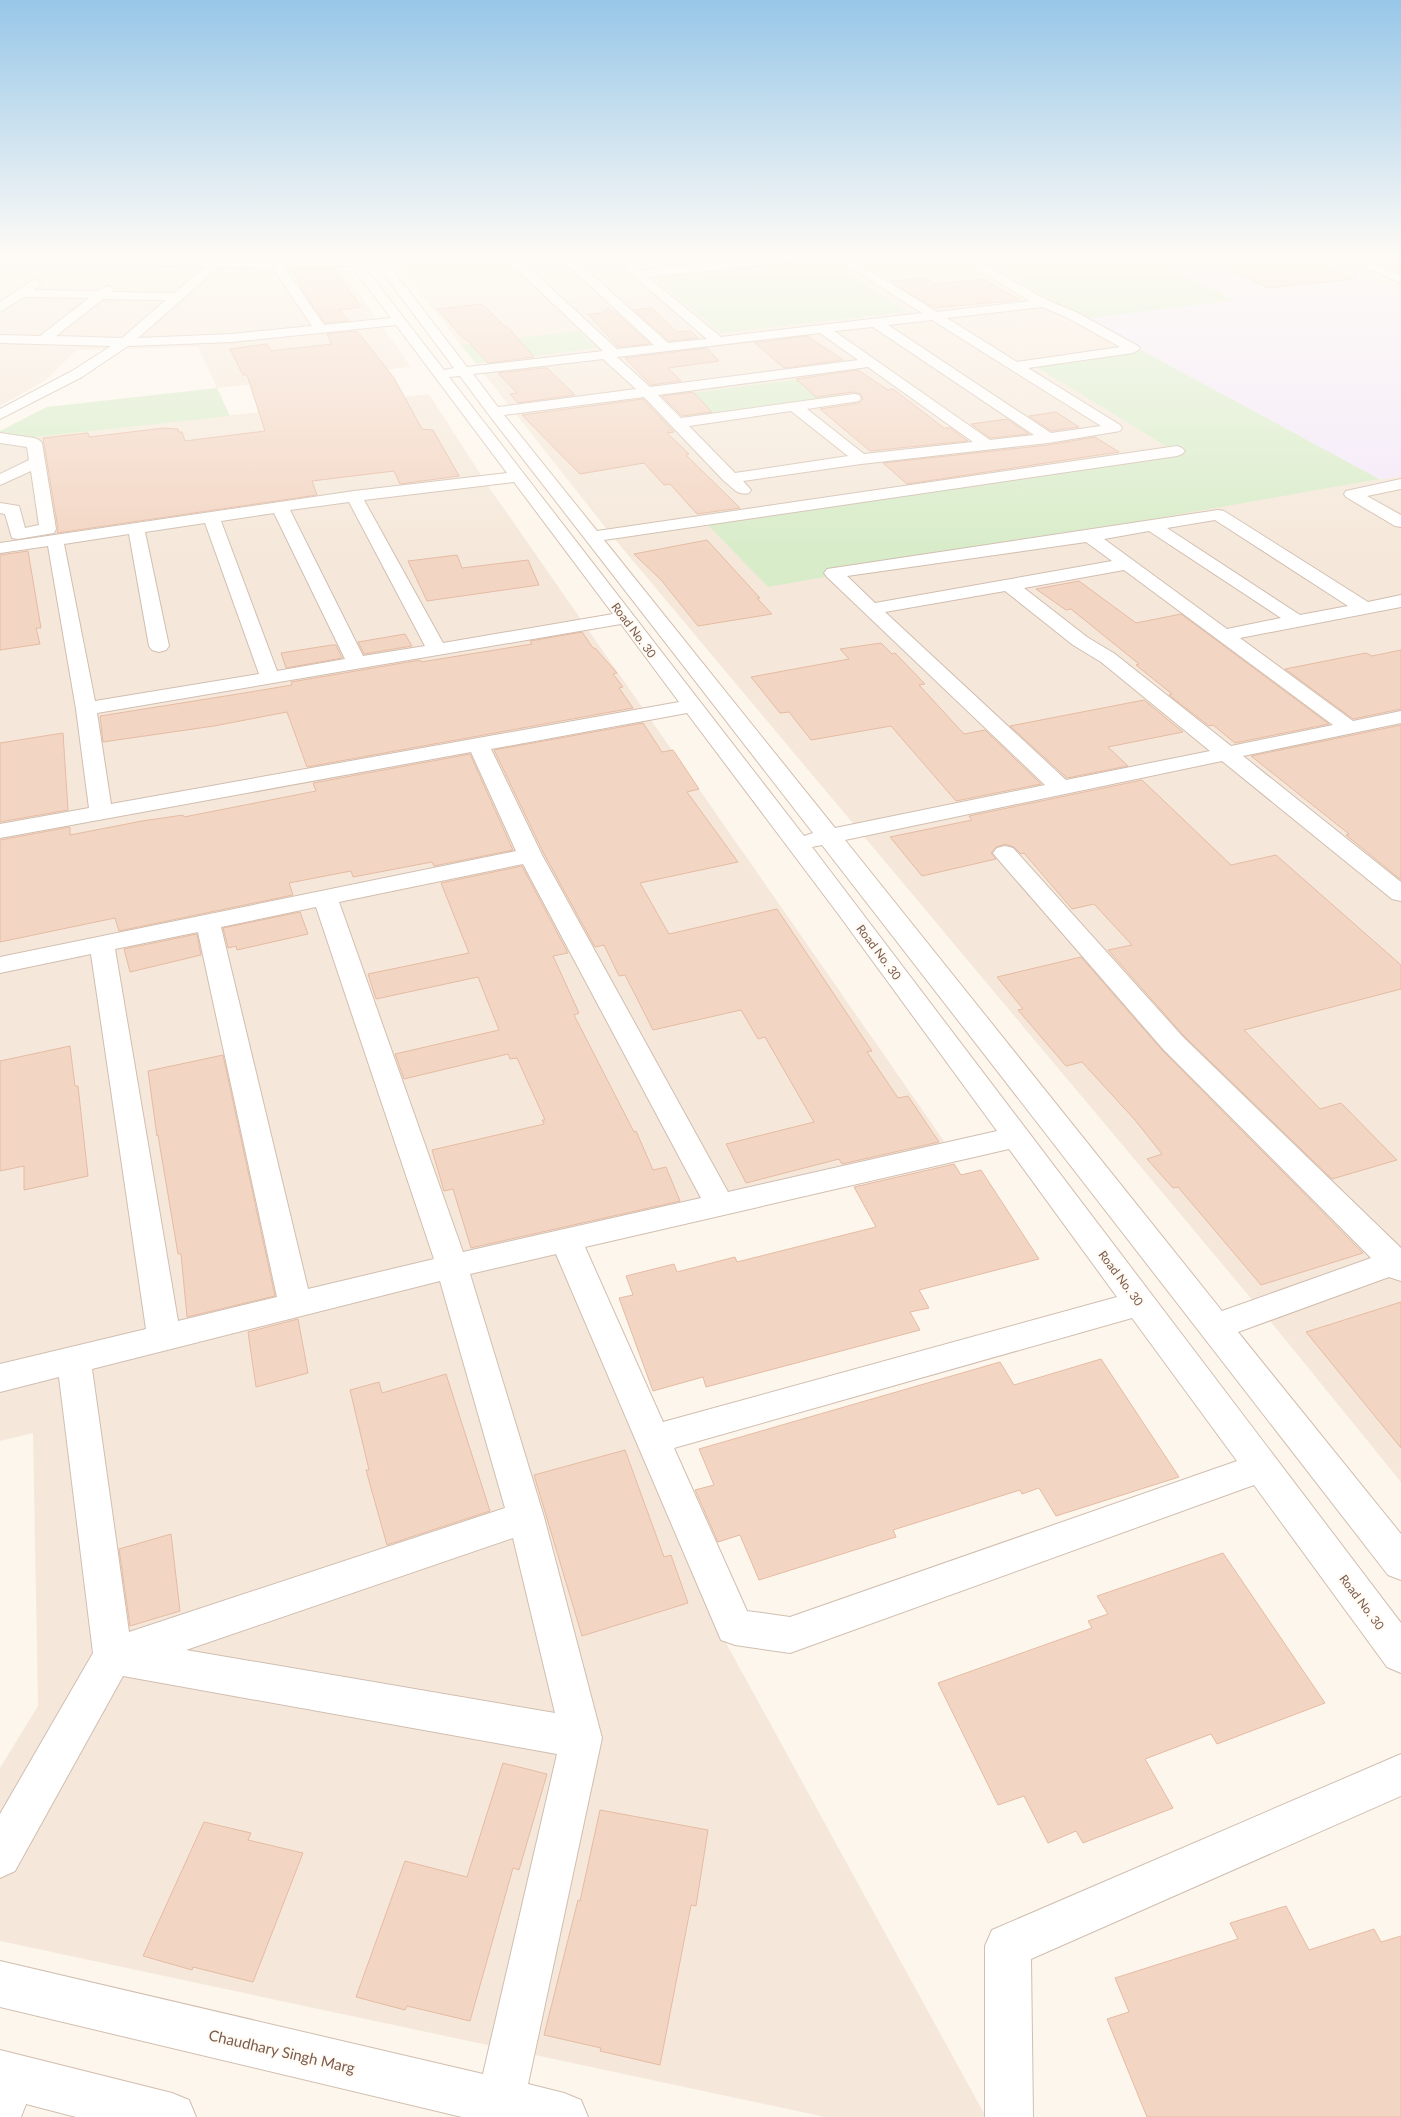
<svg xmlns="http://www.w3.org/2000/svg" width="1401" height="2117" font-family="Lato,sans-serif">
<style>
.residential{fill:#f5e8da}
.education{fill:#f3e8fa}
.green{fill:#d8ecc9}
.building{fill:#f3d5c3;stroke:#e6bba3}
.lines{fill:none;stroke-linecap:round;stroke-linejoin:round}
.minor-casing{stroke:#d1beb0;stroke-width:2}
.minor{fill:#fff;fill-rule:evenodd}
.labels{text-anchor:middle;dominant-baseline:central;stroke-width:4;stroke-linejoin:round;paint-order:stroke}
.street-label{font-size:12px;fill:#7a5c4d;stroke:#fffaf3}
.near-street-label{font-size:15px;fill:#7a5c4d;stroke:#fffaf3}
</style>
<rect width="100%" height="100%" fill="#fdf6ec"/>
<g class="residential">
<polygon points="0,256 332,256 411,367 217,388 198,347 77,350 46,380 0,406"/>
<polygon points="391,256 975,256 1084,319 1379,479 1401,476 1401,1482 1275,1327 613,537"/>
<polygon points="1317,256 1401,256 1401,291 1379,282"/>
<polygon points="429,394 486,483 946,1144 561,1246 709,1612 986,2117 825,2117 0,1941 0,1768 38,1706 33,1433 0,1441 0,444 7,440 64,433"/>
</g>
<polygon class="education" points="1140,256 1317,256 1401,291 1401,476 1379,479 1084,319 1235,300"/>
<g class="green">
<polygon points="975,256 1140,256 1236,300 1084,319"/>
<polygon points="824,258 907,312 721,333 652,276"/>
<polygon points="579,331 597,348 476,363 461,345"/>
<polygon points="1141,350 1379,479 768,587 705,522 1169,448 1035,366"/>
<polygon points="816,377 840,395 689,416 668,396"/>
<polygon points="217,388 230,416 7,440 0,444 0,431 47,407"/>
</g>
<g class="building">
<polygon points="285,256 326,256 327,258 287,260"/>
<polygon points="1298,257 1305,258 1354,279 1268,288 1219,265"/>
<polygon points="334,268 361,307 340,310 349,321 325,323 306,296 292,270"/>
<polygon points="925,278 935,284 983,279 1020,300 934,308 890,281"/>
<polygon points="482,304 504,326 507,326 534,357 488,363 466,339 464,339 437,309"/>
<polygon points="608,308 612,312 615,312 650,344 618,347 588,314 602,313"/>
<polygon points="652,308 677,332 691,331 698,338 669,341 634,310"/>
<polygon points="357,331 394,378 422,429 433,430 459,476 400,484 394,471 312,481 317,495 57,533 58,529 43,438 88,433 89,437 164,428 178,429 179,432 182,432 185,441 265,431 247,375 243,375 230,349 267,344 271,351 332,344 327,334"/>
<polygon points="807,336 843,360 784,368 755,343"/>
<polygon points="707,348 719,361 668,368 681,381 651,385 625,358"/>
<polygon points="543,368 547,368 575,395 518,403 510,394 517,393 498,373"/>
<polygon points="858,370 888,390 893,389 944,428 950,428 968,441 870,451 820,409 859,403 863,399 861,394 854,392 816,397 796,379"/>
<polygon points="693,392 712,412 682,416 662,396"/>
<polygon points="643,399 674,432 667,433 689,454 686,455 740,508 697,514 670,484 664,485 644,463 580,474 522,415"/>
<polygon points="1056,412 1079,427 1051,431 1029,416"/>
<polygon points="1007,419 1029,434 990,438 971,424"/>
<polygon points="1095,437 1119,452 907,484 883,463 1048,445"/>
<polygon points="707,540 760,598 757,598 772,614 698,626 662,581 634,554"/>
<polygon points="28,551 41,628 36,628 40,644 0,650 0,555"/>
<polygon points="457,555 462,568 528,560 539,585 427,601 408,561"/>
<polygon points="1079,581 1136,623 1181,614 1329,724 1235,743 1213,725 1209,726 1169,695 1172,694 1136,665 1139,664 1071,609 1066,610 1036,589"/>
<polygon points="582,632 593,648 595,648 617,673 613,674 623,687 619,688 633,708 307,767 287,712 214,726 103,742 100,716 238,694 292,685 291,682 420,660 421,662 532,644 530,641"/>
<polygon points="405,634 412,646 364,654 358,642"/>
<polygon points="881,643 892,654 895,653 925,684 919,685 964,734 985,730 1041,784 956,801 891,726 811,740 789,712 780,713 751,677 849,659 840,649"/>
<polygon points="332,645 336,645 342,658 286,668 281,653"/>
<polygon points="1401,650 1401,709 1353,719 1285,669 1366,653 1372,656"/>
<polygon points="1144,700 1183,732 1108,747 1128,766 1067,778 1010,726"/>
<polygon points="643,723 662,752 673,750 699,789 687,792 738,862 640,883 669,934 777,909 872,1051 867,1052 898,1098 908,1096 939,1142 842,1164 839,1159 746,1183 726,1144 814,1122 765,1037 758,1039 741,1010 653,1030 625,975 619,976 604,945 595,947 544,854 494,750"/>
<polygon points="1401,725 1401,880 1346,835 1349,834 1251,756"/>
<polygon points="63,733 68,810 0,822 0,743"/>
<polygon points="470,754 513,850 434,866 432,862 353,877 351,871 289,883 293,895 119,931 115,918 0,942 0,840 70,827 70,835 142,821 183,815 184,817 316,791 313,783"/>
<polygon points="1142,780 1231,865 1276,855 1401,965 1401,989 1244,1030 1320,1109 1341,1103 1397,1160 1332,1179 1184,1036 1108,950 1132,945 1094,904 1072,909 1024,853 1021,854 1014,847 1005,844 996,847 991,853 996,859 922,876 890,837 972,820 969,816"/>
<polygon points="522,866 568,953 553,956 579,1013 574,1015 634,1132 636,1131 653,1170 666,1167 680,1201 471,1248 453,1189 444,1191 432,1150 544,1124 542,1120 545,1120 517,1058 510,1059 508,1054 404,1079 395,1054 499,1030 478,977 376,999 368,974 469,953 441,883"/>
<polygon points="300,912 308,934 237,950 236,946 228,948 223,928"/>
<polygon points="197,934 201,955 130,972 124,949"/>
<polygon points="1081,957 1162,1050 1363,1253 1261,1285 1178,1187 1173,1188 1147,1159 1162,1154 1135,1120 1082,1062 1066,1066 1018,1010 1023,1009 997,977"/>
<polygon points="70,1046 75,1086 78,1086 88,1176 24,1190 24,1166 0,1171 0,1061"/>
<polygon points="223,1055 275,1296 187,1317 181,1254 178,1254 158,1135 157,1136 148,1071"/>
<polygon points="954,1164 961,1175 981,1170 1039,1259 919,1290 929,1308 910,1312 920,1330 706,1387 703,1377 653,1391 619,1298 633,1295 626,1276 674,1264 677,1272 735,1257 737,1262 876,1227 854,1187"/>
<polygon points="1401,1302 1401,1448 1306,1332"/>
<polygon points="298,1319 308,1373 256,1387 248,1332"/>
<polygon points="1101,1359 1179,1477 1056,1516 1039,1488 1022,1494 1020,1490 893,1530 896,1537 759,1580 740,1535 718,1542 695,1490 714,1485 699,1449 1000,1362 1014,1385"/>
<polygon points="446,1374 490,1511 387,1545 366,1470 369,1470 350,1390 379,1382 382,1393"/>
<polygon points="625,1450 664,1557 671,1555 688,1603 582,1636 534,1475"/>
<polygon points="171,1534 180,1611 130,1626 119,1549"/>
<polygon points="1223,1553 1325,1703 1217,1744 1211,1734 1145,1759 1173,1808 1083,1843 1076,1831 1048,1843 1024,1796 998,1805 938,1683 1092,1628 1088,1621 1108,1614 1097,1596"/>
<polygon points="503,1763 547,1774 519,1870 513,1868 470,2021 407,2006 405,2010 356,1997 405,1861 467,1877"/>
<polygon points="600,1810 708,1830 696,1906 691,1905 660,2065 600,2051 601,2048 544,2035 578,1900 580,1901"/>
<polygon points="204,1822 251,1833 248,1840 303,1853 253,1982 193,1967 192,1970 143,1956"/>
<polygon points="1286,1906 1309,1950 1374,1929 1381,1942 1401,1936 1401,2117 1147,2117 1107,2019 1129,2012 1115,1978 1238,1939 1230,1923"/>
</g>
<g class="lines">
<g class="minor-casing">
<g id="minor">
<path d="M0,256L305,262L346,259L344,256H356L444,370L454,368L370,256H382L467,367L603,351L503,256H516L617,349L654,345L558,256H571L668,343L707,339L610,256H623L640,270L783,256H825L819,259L648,277L721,337L922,313L832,256H846L937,312L1030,301L954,256H969L1047,300L1076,312L1138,346L1140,349L1133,353L1028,368L1120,425L1122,428L1120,431L1048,443L861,464L743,481L751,490L749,493C736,496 733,487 724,481L644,397L504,415L597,531L1177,446L1182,448L1185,451L1182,454L1177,456L604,540L835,828L1045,785L827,577L824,573L827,569L1218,510L1224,511L1368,602L1401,595V607L1240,638L1353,721L1401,711V723L1243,756L1401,882V901L1392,899L1222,761L845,840L1222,1311L1371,1258L1163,1049L997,858L993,853L997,848L1005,846L1013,848L1183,1037L1401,1248V1281L1389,1277L1238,1332L1401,1534V1580L1388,1575L822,845L812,847L1401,1623V1673L1387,1667L1254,1485L790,1653L735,1645L721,1640L556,1254L470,1274L544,1517L602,1738L528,2084L564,2093L581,2100L588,2117H462L0,2007V1961L483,2074L557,1754L123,1676L15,1871L0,1878V1814L93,1653L59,1377L0,1392V1364L146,1329L91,954L0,973V957L516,851L471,752L0,838V824L89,808L76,709L48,546L0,553V543L354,491L507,473L396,325L232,342L128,346L82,377L0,419V409L72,371L111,346L0,343V335L40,336L89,298L24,297L0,312V302L35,279L41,283L34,290L98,291L107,286L111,287L112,292L174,293L205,267L0,262ZM351,266L391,318L324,325L285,268ZM219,267L273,268L312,326L232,334L138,338ZM103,299L166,300L122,338L56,336ZM1042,307L1068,318L1120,347L1017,362L947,318ZM932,320L1101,426L1051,433L888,325ZM873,327L1034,435L990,440L834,331ZM820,333L858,360L650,387L617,357ZM603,359L636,389L498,407L473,374ZM868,367L973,442L864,454L807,409L859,401L861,398L859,395L854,394L681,418L658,395ZM460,376L489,415L813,833L804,836L449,377ZM791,411L848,456L735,473L689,426ZM514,482L613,614L443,643L364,500ZM349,502L425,646L363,656L290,510ZM274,513L345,659L277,671L221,521ZM1215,520L1348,606L1300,615L1167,528ZM205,523L259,674L95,701L64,544L129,534L149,646L152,650L159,652L166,650L169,646L145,532ZM1149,531L1281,618L1227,629L1104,539ZM1086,542L1112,561L875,603L847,576ZM1124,570L1333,725L1231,746L1115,654L1087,637L1024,588ZM1005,591L1073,645L1101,662L1210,751L1066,780L885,612ZM621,624L679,702L111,804L97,713ZM687,713L839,915L997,1131L728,1192L542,855L491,749ZM523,864L701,1198L463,1252L339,902ZM316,907L434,1259L308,1289L221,927ZM198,932L277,1297L178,1321L115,949ZM1009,1149L1117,1297L663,1422L585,1247ZM440,1281L505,1508L129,1632L92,1369ZM1132,1318L1237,1461L790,1617L747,1611L674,1448ZM513,1538L555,1713L186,1650Z"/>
<polygon points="1338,256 1354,256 1401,275 1401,283"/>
<polygon points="0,433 34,438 39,440 42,443 56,529 54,533 18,539 12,538 5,514 0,513 0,503 19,506 25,528 39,525 31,471 0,485 0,474 29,460 27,447 0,443"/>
<polygon points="1401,479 1401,489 1367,496 1401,515 1401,527 1395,526 1346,497 1344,494 1346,491"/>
<polygon points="1401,1754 1401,1796 1031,1959 1033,2117 985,2117 985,1946 992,1930"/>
<polygon points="0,2050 172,2093 189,2100 196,2117 76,2117 26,2104 21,2117 0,2117"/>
</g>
</g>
<use href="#minor" class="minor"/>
</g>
<linearGradient id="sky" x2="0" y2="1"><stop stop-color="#97c7e8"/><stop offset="0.46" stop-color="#fefbf6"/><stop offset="1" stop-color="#fefbf6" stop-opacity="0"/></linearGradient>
<rect width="1401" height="553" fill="url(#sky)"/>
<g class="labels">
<g class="street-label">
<text transform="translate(634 630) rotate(53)">Road No. 30</text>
<text transform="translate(879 952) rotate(53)">Road No. 30</text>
<text transform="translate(1121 1278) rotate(53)">Road No. 30</text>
<text transform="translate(1362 1602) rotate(53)">Road No. 30</text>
</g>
<g class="near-street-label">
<text transform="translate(282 2051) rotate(13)">Chaudhary Singh Marg</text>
</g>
</g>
</svg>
